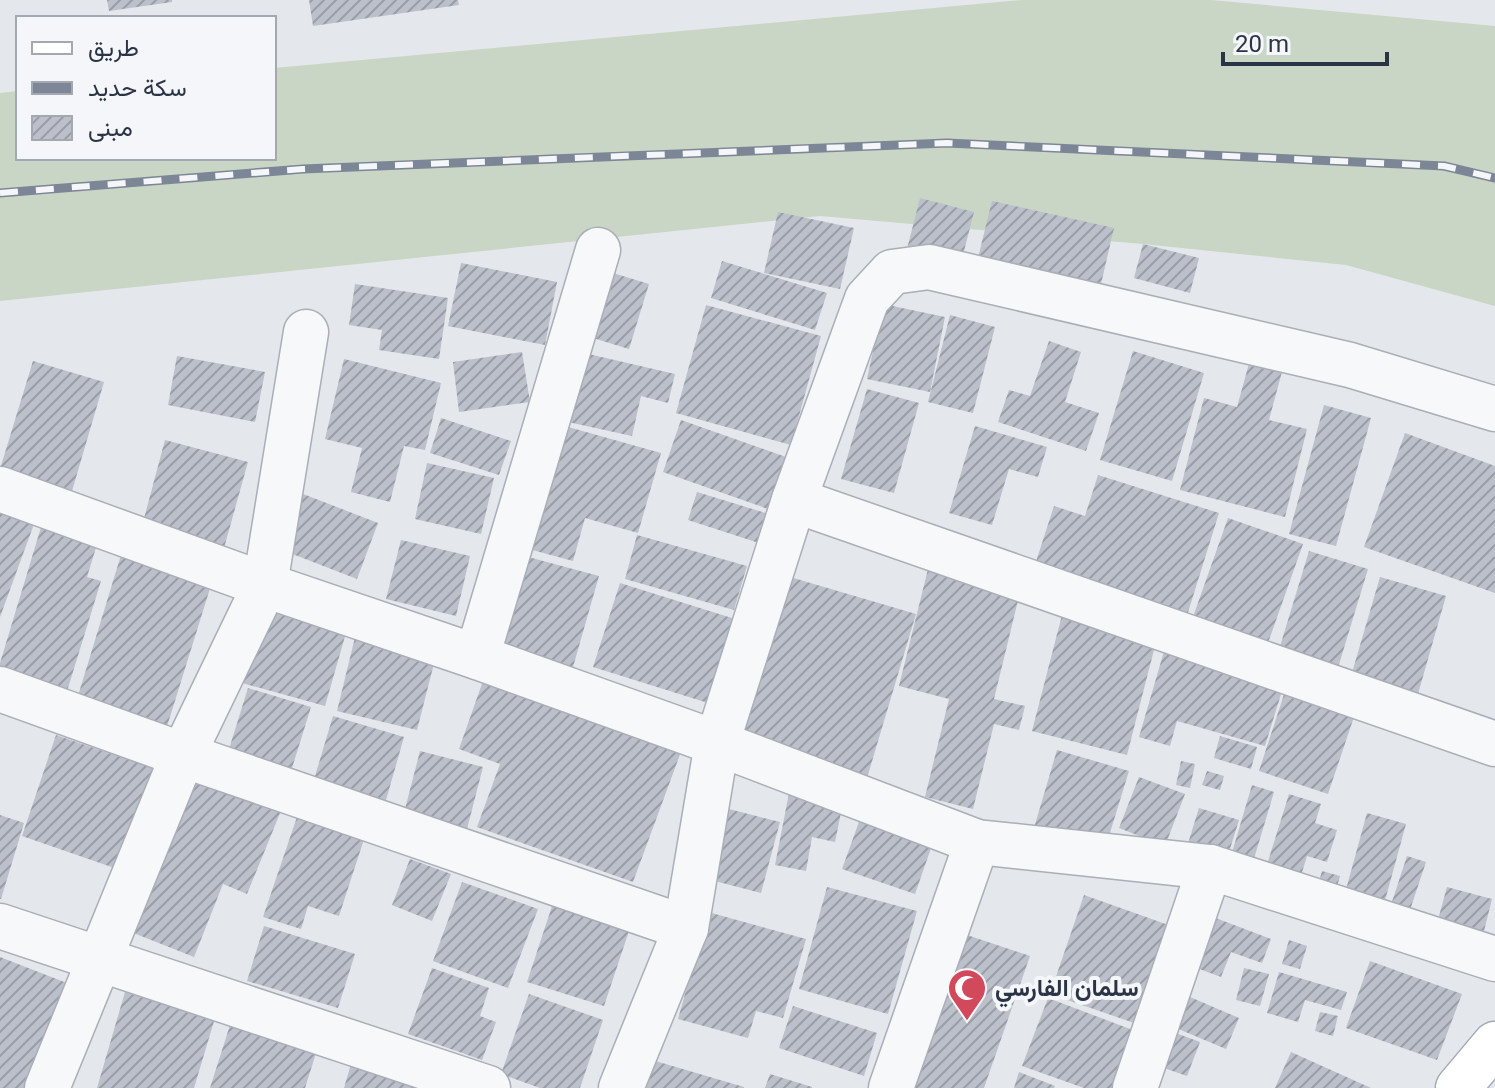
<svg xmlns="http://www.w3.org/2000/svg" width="1495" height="1088" font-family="Roboto,Vazirmatn,sans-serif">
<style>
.grass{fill:#c9d6c5}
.building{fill:url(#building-hatch)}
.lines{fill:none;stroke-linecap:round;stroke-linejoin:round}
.minor-casing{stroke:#a9aeb7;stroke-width:47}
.primary-casing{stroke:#a3abb8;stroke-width:47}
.minor{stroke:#f7f8fa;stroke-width:44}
.primary{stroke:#fff;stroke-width:44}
.rail-casing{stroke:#7d8696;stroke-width:9}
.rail{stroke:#f4f6f9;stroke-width:6;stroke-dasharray:18;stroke-linecap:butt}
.labels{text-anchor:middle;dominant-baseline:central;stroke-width:8;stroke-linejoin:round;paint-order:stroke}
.poi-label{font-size:24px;font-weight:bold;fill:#2b3445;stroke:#f4f6f9;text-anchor:start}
</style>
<defs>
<pattern id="building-hatch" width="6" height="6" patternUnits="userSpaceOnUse" patternTransform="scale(2)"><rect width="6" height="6" fill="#bbc0ca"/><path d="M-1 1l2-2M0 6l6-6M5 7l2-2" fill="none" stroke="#989da6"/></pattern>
</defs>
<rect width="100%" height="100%" fill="#e4e7ec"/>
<polygon class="grass" points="1022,0 1211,0 1495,26 1495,306 1346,265 1143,244 820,216 0,301 0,93 18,91 18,158 274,158 274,68"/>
<g class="building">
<polygon points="107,0 172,0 172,2 109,11"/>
<polygon points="309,0 458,0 459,5 313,26"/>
<polygon points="920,198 974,212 961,263 907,249"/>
<polygon points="992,201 1114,228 1098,297 975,270"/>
<polygon points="778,212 854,228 840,289 764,273"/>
<polygon points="1143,244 1199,258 1190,293 1134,278"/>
<polygon points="722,261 827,293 815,330 711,298"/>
<polygon points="461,263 557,282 545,345 448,326"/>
<polygon points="613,273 649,284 629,349 593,338"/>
<polygon points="355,284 448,298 439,359 379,350 382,330 349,325"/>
<polygon points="883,304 945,317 930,392 867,379"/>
<polygon points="706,305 821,336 791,445 676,413"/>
<polygon points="950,315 995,327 973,413 928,402"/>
<polygon points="1049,341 1081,352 1065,402 1099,413 1086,451 998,422 1009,390 1030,396"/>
<polygon points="1133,351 1204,373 1172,481 1100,460"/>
<polygon points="522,352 530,402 459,412 453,362"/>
<polygon points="584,353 675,374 668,403 641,396 632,436 568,422"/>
<polygon points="177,356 265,372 255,422 168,405"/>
<polygon points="344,359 441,383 425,450 404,446 390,502 351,492 362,448 325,439"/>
<polygon points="1250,360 1283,368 1269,420 1307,429 1285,517 1180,490 1204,398 1237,407"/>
<polygon points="33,361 104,382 72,491 0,469"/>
<polygon points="867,389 919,403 894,493 841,479"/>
<polygon points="1324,405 1371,418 1336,546 1289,534"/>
<polygon points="441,418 511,441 499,475 430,453"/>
<polygon points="681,420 786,457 768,509 663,472"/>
<polygon points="561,425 661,453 638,533 585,518 573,561 525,548"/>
<polygon points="975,426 1047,447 1038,477 1009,469 992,525 949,513"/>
<polygon points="1405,433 1495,466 1495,593 1364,547"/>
<polygon points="165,440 248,462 224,548 142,526"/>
<polygon points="427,463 494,478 481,534 415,519"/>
<polygon points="1098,475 1219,513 1185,622 1032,574 1054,506 1085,516"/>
<polygon points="298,492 378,523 357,579 277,548"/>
<polygon points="697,492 772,515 762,544 688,520"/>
<polygon points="0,511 34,524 0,617"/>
<polygon points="1228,518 1303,544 1263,657 1188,631"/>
<polygon points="42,524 98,541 87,577 101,581 64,701 0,683 0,663"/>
<polygon points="637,535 747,566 734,610 625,579"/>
<polygon points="401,540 470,556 456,616 386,599"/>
<polygon points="1309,551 1368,569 1337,671 1278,653"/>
<polygon points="517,554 599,576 571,674 490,652"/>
<polygon points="121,555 212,582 164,736 74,709"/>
<polygon points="930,561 1022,584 994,699 1025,706 1019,730 994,724 973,809 925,797 949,699 899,686"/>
<polygon points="790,577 916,614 867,778 740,740"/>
<polygon points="1380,577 1446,596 1416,701 1349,683"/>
<polygon points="620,583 735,619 708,703 593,667"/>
<polygon points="267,596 350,619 325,706 242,683"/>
<polygon points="1062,615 1157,638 1127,755 1032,731"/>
<polygon points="358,625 439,644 417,730 337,711"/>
<polygon points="1167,641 1287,675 1265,746 1177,721 1170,746 1139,737"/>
<polygon points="484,678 682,749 633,882 477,827 500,764 459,749"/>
<polygon points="1287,685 1357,708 1328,794 1259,771"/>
<polygon points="248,688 311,707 288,781 225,762"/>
<polygon points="333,716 404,737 384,807 312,786"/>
<polygon points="56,735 161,771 126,872 22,836"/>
<polygon points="1220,736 1257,747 1251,769 1214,758"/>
<polygon points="1057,750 1129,771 1105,849 1034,828"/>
<polygon points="420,751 483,767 467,829 404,813"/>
<polygon points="1181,761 1195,764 1190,788 1176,785"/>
<polygon points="195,771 283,806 247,894 223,884 194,957 131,932"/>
<polygon points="1207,771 1224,776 1220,790 1202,785"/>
<polygon points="1139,777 1185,794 1165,846 1119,828"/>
<polygon points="1252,785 1274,792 1250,872 1228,866"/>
<polygon points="790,788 844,798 835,842 812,837 806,871 775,865"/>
<polygon points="1289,794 1321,804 1315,823 1337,830 1327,862 1307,856 1299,882 1265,871"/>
<polygon points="865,805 937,831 915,894 842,869"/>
<polygon points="1199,808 1239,820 1225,865 1185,853"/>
<polygon points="729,809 780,822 761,893 711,880"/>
<polygon points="299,811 366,833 339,916 308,906 301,929 263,917"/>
<polygon points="1367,813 1406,824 1381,915 1342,904"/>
<polygon points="0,815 24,823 1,899 0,899"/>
<polygon points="1407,856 1426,862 1410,910 1386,920"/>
<polygon points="410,859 451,874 432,921 392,905"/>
<polygon points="1322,871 1340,876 1333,901 1315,895"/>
<polygon points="462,882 538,909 508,988 433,961"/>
<polygon points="827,887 917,911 888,1014 799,989"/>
<polygon points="1447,887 1492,899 1482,939 1436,927"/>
<polygon points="556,894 633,919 604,1006 527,982"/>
<polygon points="1084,895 1174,927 1140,1025 1050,994"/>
<polygon points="708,912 806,939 783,1018 756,1011 748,1038 678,1019"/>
<polygon points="1213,917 1271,939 1262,963 1231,952 1221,977 1194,967"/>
<polygon points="264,926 355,954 338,1008 247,981"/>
<polygon points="958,932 1030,956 984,1088 904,1088"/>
<polygon points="1289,940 1307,946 1300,969 1282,964"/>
<polygon points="0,957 77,987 36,1088 0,1088"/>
<polygon points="1370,961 1462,994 1437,1060 1346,1028"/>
<polygon points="432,968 489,988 480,1016 496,1022 482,1060 408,1034"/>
<polygon points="1244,968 1269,974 1260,1006 1236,1000"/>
<polygon points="1279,972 1347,992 1341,1010 1305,1000 1298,1022 1267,1013"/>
<polygon points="125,992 215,1018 194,1088 97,1088"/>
<polygon points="529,994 603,1020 580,1088 540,1088 501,1074"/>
<polygon points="1190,997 1239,1018 1226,1049 1176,1028"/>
<polygon points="1048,998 1146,1035 1127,1088 1084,1088 1022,1066"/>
<polygon points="793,1006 877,1033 864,1076 779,1048"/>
<polygon points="1320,1012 1338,1016 1333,1036 1315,1031"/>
<polygon points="230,1025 316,1053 305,1088 210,1088"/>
<polygon points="1173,1032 1200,1042 1187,1076 1161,1067"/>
<polygon points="1291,1052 1371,1088 1275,1088"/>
<polygon points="353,1057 455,1088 344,1088"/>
<polygon points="652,1060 744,1087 744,1088 643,1088"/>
<polygon points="1019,1072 1055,1086 1054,1088 1014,1088"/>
<polygon points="770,1074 812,1087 812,1088 765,1088"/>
</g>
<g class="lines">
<g class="minor-casing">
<g id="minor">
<polyline points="0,489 265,585 477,657 717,743 977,842 1210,867 1495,959"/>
<polyline points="794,500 1495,744"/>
<polyline points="477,657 598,250"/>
<polyline points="0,689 183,755 686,928"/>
<polyline points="0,926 488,1088"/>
<polyline points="47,1088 183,755 265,585 306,332"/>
<polyline points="621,1088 686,928 717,743 794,500 867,299 892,272 929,267 1350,365 1495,409"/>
<polyline points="891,1088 977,842"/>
<polyline points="1135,1088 1210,867"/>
</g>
</g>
<g class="primary-casing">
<polyline id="primary" points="1458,1088 1495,1044"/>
</g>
<use href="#minor" class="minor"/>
<use href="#primary" class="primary"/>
<g class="rail-casing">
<polyline id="rail" points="0,193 303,169 947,143 1444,166 1495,178"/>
</g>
<use href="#rail" class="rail"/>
</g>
<defs>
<g id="mosque-pin" transform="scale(2)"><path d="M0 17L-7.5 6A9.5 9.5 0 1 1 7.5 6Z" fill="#d1495b" stroke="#f4f6f9"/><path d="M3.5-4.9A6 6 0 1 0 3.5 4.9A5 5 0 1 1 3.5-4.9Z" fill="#fff"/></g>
</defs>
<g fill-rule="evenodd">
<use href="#mosque-pin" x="967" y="988"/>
</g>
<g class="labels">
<g class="poi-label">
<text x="995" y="988">سلمان الفارسي</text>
</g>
</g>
<rect x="16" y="16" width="260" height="144" fill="#f4f6f9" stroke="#a4a8b1" stroke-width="2"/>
<rect x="32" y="42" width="40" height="12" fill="#ffffff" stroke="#a4a8b1" stroke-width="2"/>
<text x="88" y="56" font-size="24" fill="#2b3445">طريق</text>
<rect x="32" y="82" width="40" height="12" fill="#7d8696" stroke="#a4a8b1" stroke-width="2"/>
<text x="88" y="96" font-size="24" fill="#2b3445">سكة حديد</text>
<rect x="32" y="116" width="40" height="24" fill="url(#building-hatch)" stroke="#a4a8b1" stroke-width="2"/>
<text x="88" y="136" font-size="24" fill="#2b3445">مبنى</text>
<path d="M1223 52v12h164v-12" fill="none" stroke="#2b3445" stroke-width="4"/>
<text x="1235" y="52" font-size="24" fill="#2b3445" stroke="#f4f6f9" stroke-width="6" paint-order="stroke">20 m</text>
</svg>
